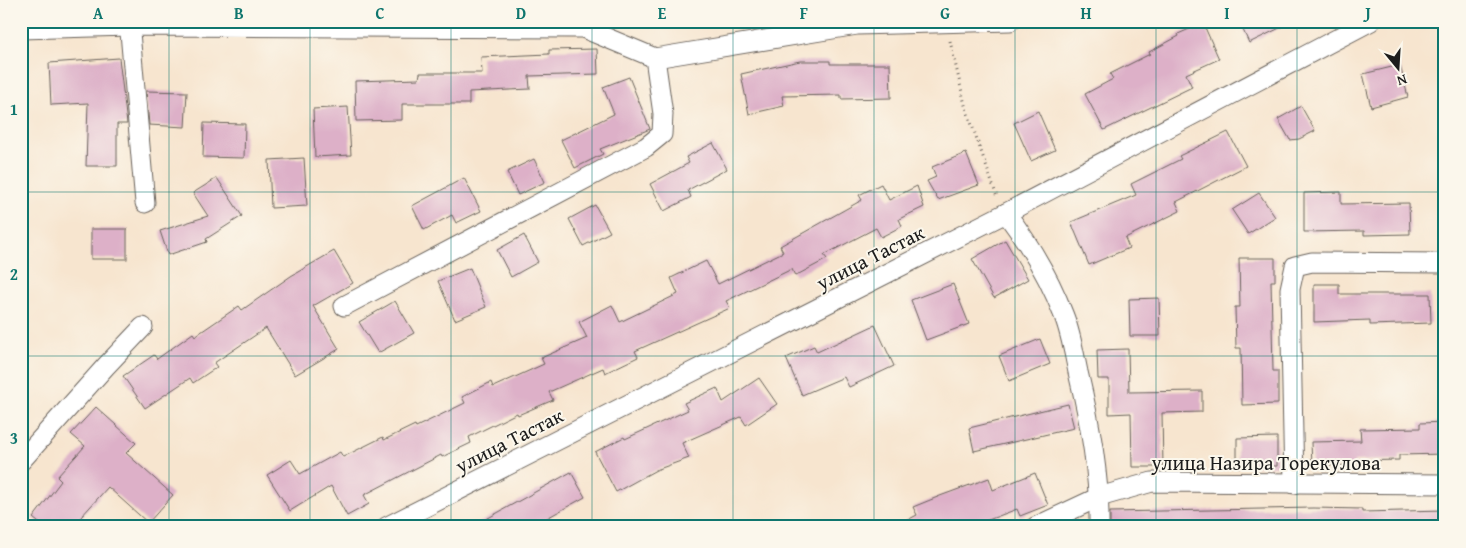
<svg xmlns="http://www.w3.org/2000/svg" width="1466" height="548" font-family="'Gentium Book Plus',serif">
<style>
.building{fill:#ddb0c8}
.lines{fill:none;stroke-linecap:round;stroke-linejoin:round}
.minor-casing{stroke:#69625b;stroke-width:21}
.path{stroke:#69625b;stroke-width:3;stroke-dasharray:1 4;stroke-linecap:butt}
.minor{stroke:#fff;stroke-width:19}
.grid{fill:none;stroke:#0f766e;stroke-width:1;stroke-opacity:0.55}
.labels{text-anchor:middle;dominant-baseline:central;stroke-width:4;stroke-linejoin:round;paint-order:stroke}
.street-label{font-size:20px;fill:#1c1c1c;stroke:#fbf7ec}
.neatline{fill:none;stroke:#0f766e;stroke-width:2}
.grid-label{font-size:16px;text-anchor:middle;font-weight:bold;fill:#0f766e}
</style>
<rect width="100%" height="100%" fill="#fbf7ec"/>
<filter id="ink" filterUnits="userSpaceOnUse"><feTurbulence type="fractalNoise" baseFrequency=".02" numOctaves="2"/><feDisplacementMap in="SourceGraphic" scale="10" xChannelSelector="R" yChannelSelector="G"/><feConvolveMatrix kernelMatrix="1 2 1 2 8 2 1 2 1" color-interpolation-filters="sRGB"/></filter>
<filter id="wash" filterUnits="userSpaceOnUse"><feTurbulence type="fractalNoise" baseFrequency=".0096" numOctaves="4" result="noise"/><feDisplacementMap in="SourceGraphic" scale="20" xChannelSelector="R" yChannelSelector="G"/><feGaussianBlur stdDeviation="1.12" result="paint"/><feColorMatrix in="noise" values="0 0 0 0 0 0 0 0 0 0 0 0 0 0 0 0 0 1.4 0 .05"/><feComposite in="paint" operator="in"/></filter>
<g filter="url(#wash)">
<rect width="100%" height="100%" fill="#f7e5cf"/>
<g id="blocks">
<g class="building">
<polygon points="1239,21 1294,21 1249,43"/>
<polygon points="1203,23 1219,59 1186,74 1192,87 1104,130 1085,94 1113,79 1110,74 1150,54 1149,52 1179,36 1178,34"/>
<polygon points="597,49 598,74 529,76 530,89 469,92 469,104 402,104 402,120 356,121 355,81 419,79 420,73 482,73 481,57 549,54 549,50"/>
<polygon points="119,58 127,124 117,124 117,166 86,166 88,103 51,105 49,63"/>
<polygon points="800,61 830,61 830,64 890,64 891,98 841,99 841,95 782,96 784,106 749,114 741,74"/>
<polygon points="1400,65 1408,97 1371,107 1363,74"/>
<polygon points="629,77 650,129 600,149 603,154 575,168 561,140 614,114 603,87"/>
<polygon points="146,91 187,92 185,127 149,125"/>
<polygon points="1301,106 1315,131 1299,139 1290,140 1278,119"/>
<polygon points="348,107 351,155 315,157 313,109"/>
<polygon points="1038,111 1055,150 1031,161 1014,123"/>
<polygon points="204,123 245,124 244,158 203,157"/>
<polygon points="1228,132 1246,166 1176,202 1180,211 1125,238 1129,248 1089,265 1071,222 1136,195 1131,184 1181,159 1179,156"/>
<polygon points="713,143 727,169 688,190 691,197 664,211 650,184 689,163 686,157"/>
<polygon points="966,153 979,185 938,200 927,181 936,177 932,167"/>
<polygon points="304,158 307,206 271,208 269,160"/>
<polygon points="534,159 545,182 518,195 507,172"/>
<polygon points="217,178 242,216 206,239 207,242 168,255 160,231 208,216 193,193"/>
<polygon points="464,178 481,211 456,223 452,215 424,230 412,206"/>
<polygon points="881,184 889,200 917,186 924,207 899,219 902,226 881,237 876,228 824,255 827,259 795,276 792,269 726,301 730,308 635,351 638,357 605,373 603,368 549,392 553,400 518,415 517,413 469,437 471,443 442,457 441,455 364,495 369,504 347,516 331,486 290,511 267,475 291,460 300,474 340,452 343,457 383,437 384,440 415,425 416,427 465,403 462,397 491,382 493,387 544,364 541,358 587,338 579,322 612,305 620,322 678,294 671,278 706,261 718,284 783,252 780,246 862,200 859,195"/>
<polygon points="1341,192 1341,204 1409,203 1410,234 1364,235 1364,231 1304,232 1304,193"/>
<polygon points="1259,193 1275,217 1248,234 1232,210"/>
<polygon points="595,205 610,232 583,246 569,219"/>
<rect x="91" y="229" width="36" height="30"/>
<polygon points="524,235 538,262 511,277 497,250"/>
<polygon points="1005,240 1028,279 994,298 972,259"/>
<polygon points="334,251 353,283 313,306 339,349 295,375 266,328 214,363 217,367 193,383 190,378 145,408 123,376 154,355 157,359 193,333 195,336 239,306 242,310 291,276"/>
<polygon points="1239,258 1275,258 1275,281 1271,281 1273,371 1278,371 1278,404 1242,405 1241,348 1236,348 1235,307 1240,307"/>
<polygon points="470,268 486,307 455,320 438,281"/>
<polygon points="953,284 969,324 926,340 911,300"/>
<polygon points="1314,284 1339,284 1339,294 1430,294 1431,323 1370,325 1370,320 1314,322"/>
<polygon points="1159,298 1160,336 1130,336 1129,299"/>
<polygon points="395,301 414,333 378,353 359,322"/>
<polygon points="875,325 894,366 849,387 844,377 802,395 786,358 814,346 817,352"/>
<polygon points="1040,339 1050,364 1009,381 999,356"/>
<polygon points="1128,349 1129,392 1202,391 1202,412 1162,413 1163,467 1132,467 1131,413 1109,414 1109,379 1098,379 1097,350"/>
<polygon points="759,378 777,404 746,425 741,417 682,443 689,458 656,470 616,492 595,452 624,437 625,439 688,410 684,403 717,388 723,402"/>
<polygon points="1068,404 1074,428 974,451 969,428"/>
<polygon points="96,407 136,443 126,453 173,495 148,523 108,487 72,527 44,527 33,518 61,481 57,477 85,446 71,434"/>
<polygon points="1445,422 1445,454 1399,455 1399,460 1354,461 1354,465 1312,466 1311,442 1361,441 1360,429 1420,428 1420,423"/>
<polygon points="1277,437 1277,466 1237,467 1237,438"/>
<polygon points="571,472 585,497 547,518 549,520 537,527 472,527"/>
<polygon points="1035,473 1048,505 1020,516 1017,509 970,527 894,527 917,515 913,507 940,496 989,478 993,490"/>
<polygon points="1313,508 1362,509 1362,512 1445,510 1445,527 1110,527 1110,512"/>
</g>
</g>
</g>
<g filter="url(#ink)">
<use href="#blocks" fill-opacity="0" stroke="#69625b" stroke-width="1"/>
<g class="lines">
<g class="minor-casing">
<g id="minor">
<polyline points="129,21 145,203"/>
<polyline points="21,29 129,26 583,28 655,58 857,25 1010,21"/>
<path d="M1006,213C1030,245 1050,279 1064,316C1071,334 1074,353 1078,372C1090,422 1100,475 1099,527"/>
<polyline points="344,306 646,147 662,134 663,114 655,58"/>
<polyline points="21,461 106,366 143,327"/>
<polyline points="1294,484 1290,289 1295,266 1312,262 1445,263"/>
<polyline points="386,527 1006,213 1371,21"/>
<polyline points="1035,527 1099,497 1152,482 1445,484"/>
</g>
</g>
<polyline class="path" points="950,41 965,105 997,197"/>
<use href="#minor" class="minor"/>
</g>
</g>
<path class="grid" d="M169,21V527M310,21V527M451,21V527M592,21V527M733,21V527M874,21V527M1015,21V527M1156,21V527M1297,21V527M21,192H1445M21,356H1445"/>
<g class="labels">
<g class="street-label">
<text transform="translate(870 257) rotate(-27)">улица Тастак</text>
<text transform="translate(509 440) rotate(-27)">улица Тастак</text>
<text x="1266" y="462">улица Назира Торекулова</text>
</g>
</g>
<rect width="1466" height="548" fill="none" stroke="#fbf7ec" stroke-width="55"/>
<g transform="translate(1398 68) rotate(162)" stroke="#fbf7ec" stroke-width="4" paint-order="stroke">
<path d="M0-4L9 19L0 12L-9 19Z" fill="#1c1c1c"/>
<text y="-8" font-size="14" font-weight="bold" text-anchor="middle" fill="#1c1c1c">N</text>
</g>
<rect x="28" y="28" width="1410" height="492" class="neatline"/>
<g class="grid-label">
<text x="98" y="19">A</text>
<text x="239" y="19">B</text>
<text x="380" y="19">C</text>
<text x="521" y="19">D</text>
<text x="662" y="19">E</text>
<text x="804" y="19">F</text>
<text x="945" y="19">G</text>
<text x="1086" y="19">H</text>
<text x="1227" y="19">I</text>
<text x="1368" y="19">J</text>
<text x="14" y="115">1</text>
<text x="14" y="280">2</text>
<text x="14" y="444">3</text>
</g>
</svg>
